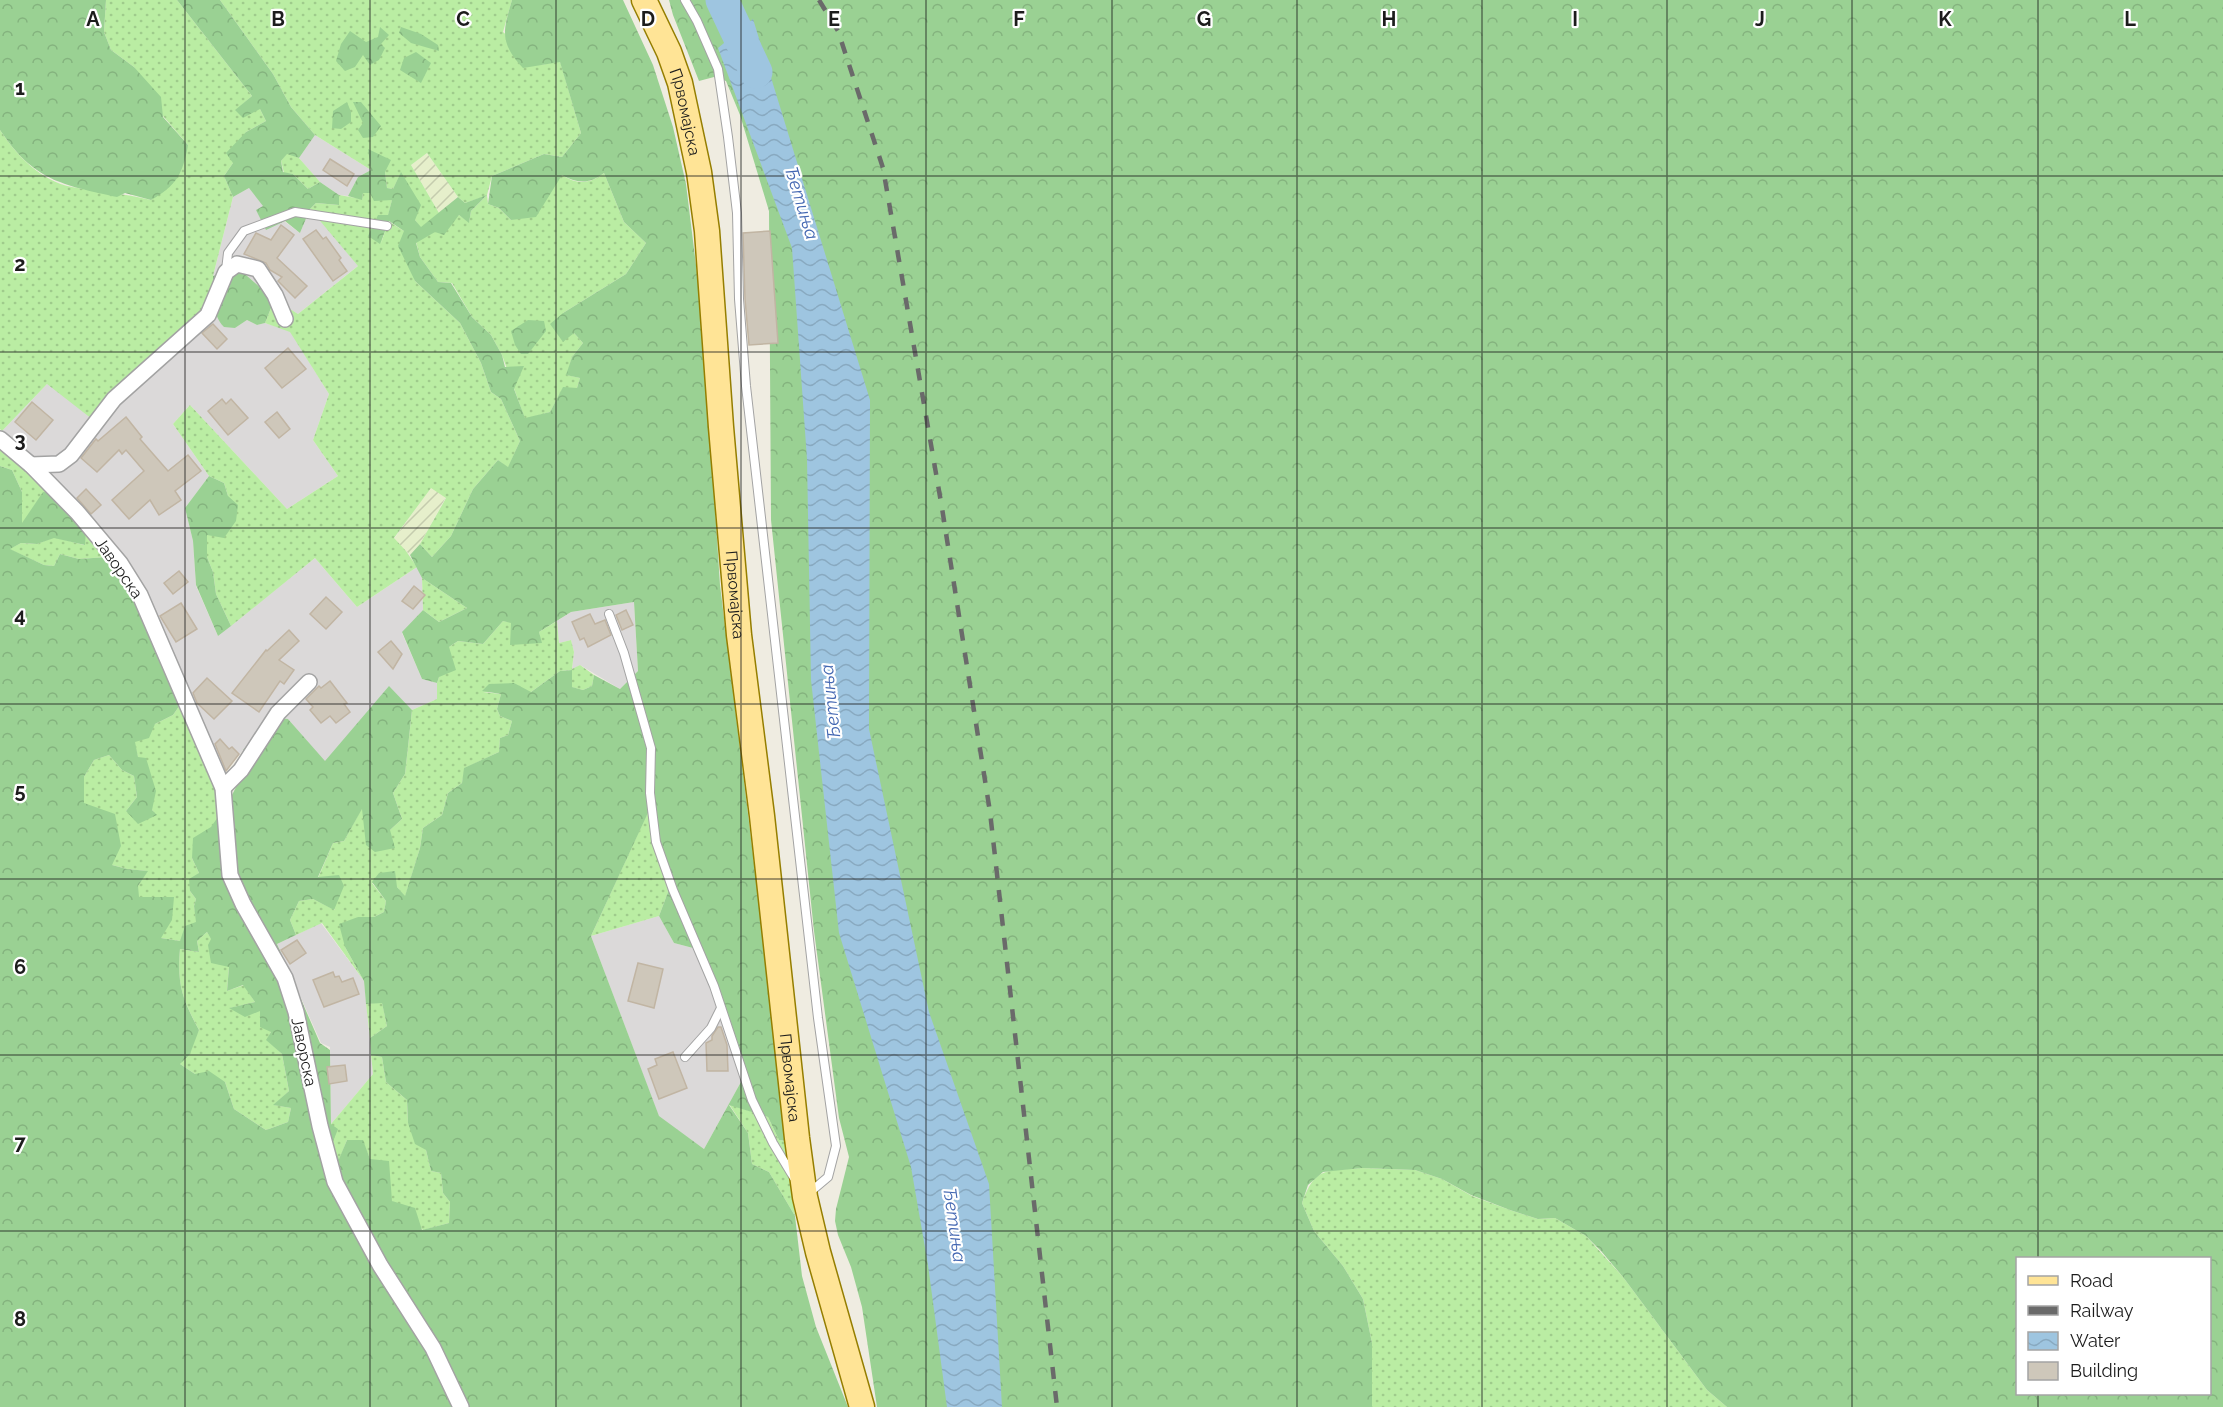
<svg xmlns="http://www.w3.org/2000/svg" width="2223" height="1407" font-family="Raleway,sans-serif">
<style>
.residential{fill:#dbd9d9}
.farmland{fill:url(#farmland-furrows)}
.grass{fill:url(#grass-dots)}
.forest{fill:url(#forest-crowns);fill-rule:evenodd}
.water{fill:url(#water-waves)}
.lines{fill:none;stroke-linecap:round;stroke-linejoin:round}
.river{stroke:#9ec5e0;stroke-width:33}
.building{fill:#cec7ba;stroke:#c1b5a3;stroke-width:1.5}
.lane-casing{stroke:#a3a3a3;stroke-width:10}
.street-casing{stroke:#a3a3a3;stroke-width:18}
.primary-casing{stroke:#957e00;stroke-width:27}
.lane{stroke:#fff;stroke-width:8}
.street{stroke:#fff;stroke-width:15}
.primary{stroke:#ffe496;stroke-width:24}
.rail{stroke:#6a6a6a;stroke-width:4.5;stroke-dasharray:12 12;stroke-linecap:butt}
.grid{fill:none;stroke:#1c1c1c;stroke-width:1.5;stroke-opacity:0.55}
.labels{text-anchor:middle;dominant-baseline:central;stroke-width:4.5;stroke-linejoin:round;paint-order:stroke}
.street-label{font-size:16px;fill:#1c1c1c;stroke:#fff}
.water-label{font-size:18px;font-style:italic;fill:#4367b2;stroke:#fff}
.grid-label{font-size:20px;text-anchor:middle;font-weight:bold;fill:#1c1c1c;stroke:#fff;stroke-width:4.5;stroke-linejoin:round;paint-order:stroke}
</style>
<defs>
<pattern id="farmland-furrows" width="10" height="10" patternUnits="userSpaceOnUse" patternTransform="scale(1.5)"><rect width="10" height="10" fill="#e6efcb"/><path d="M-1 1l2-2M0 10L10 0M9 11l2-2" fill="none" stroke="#c5ccae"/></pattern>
<pattern id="grass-dots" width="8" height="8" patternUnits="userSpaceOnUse" patternTransform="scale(1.5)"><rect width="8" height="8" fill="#baeda3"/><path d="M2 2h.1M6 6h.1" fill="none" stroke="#9fcb8c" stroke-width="1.8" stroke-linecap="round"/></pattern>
<pattern id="forest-crowns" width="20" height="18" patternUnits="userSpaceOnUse" patternTransform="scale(1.5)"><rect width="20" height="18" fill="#9ad193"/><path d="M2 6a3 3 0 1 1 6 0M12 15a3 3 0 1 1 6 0" fill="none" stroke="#84b37e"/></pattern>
<pattern id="water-waves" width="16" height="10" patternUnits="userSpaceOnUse" patternTransform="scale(1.5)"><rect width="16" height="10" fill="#9ec5e0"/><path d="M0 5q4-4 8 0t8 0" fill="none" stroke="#88a9c0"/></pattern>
</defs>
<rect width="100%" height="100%" fill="#efece1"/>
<g class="residential">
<polygon points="315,135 371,170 358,177 348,196 339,195 320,182 299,158"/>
<polygon points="249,188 264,206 300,233 310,209 359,265 298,314 271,297 238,268 213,276 233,197"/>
<polygon points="215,312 235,328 247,320 257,325 265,323 290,331 329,394 313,440 338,476 287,509 190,405 173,424 209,476 185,508 193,541 196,586 218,636 315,558 357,607 417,567 422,578 423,610 402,633 422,679 437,683 437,699 412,710 389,687 325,762 288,719 271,717 223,774 100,529 2,431 47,384"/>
<polygon points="634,602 638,671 620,689 580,665 572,670 574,652 571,640 559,643 557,621 571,612"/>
<polygon points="659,916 674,943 693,948 747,1071 704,1149 659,1117 591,936"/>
<polygon points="321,923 364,981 373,1074 331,1124 330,1047 321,1043 277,944"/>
</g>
<g class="farmland">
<polygon points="427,153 458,197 439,213 411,165"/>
<polygon points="431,487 446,497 420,544 410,555 394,539"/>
</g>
<g class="grass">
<path d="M106,0H177L252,96L236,110L260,109L266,121L246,132L233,163L224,176L233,197L213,276L215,312L92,419L47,384L2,431L0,429V130C17,156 41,181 72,187C98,192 124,193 151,200L188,145L163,116L134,67L111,50L104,32Z"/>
<path d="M220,0H512L503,32L541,65L560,61L581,133L562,157L544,154L492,176L487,195L488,204L499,208L511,220L562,175C577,185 590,184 604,173L624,222L646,243L626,274L563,313L574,333L583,343L572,357L567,375L580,378L577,388H563L550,412L525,419L502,355L491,335L472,317L452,283L438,282L420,257L416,242L459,215L469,222L471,211L486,196L465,203L458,197L427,153L411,165L439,213L421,228L415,220L401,173L393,189L387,188L385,172L371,170L315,135L291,107L273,74Z"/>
<polygon points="287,153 299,158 320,182 308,189 293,174 284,173 281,161"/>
<polygon points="363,193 370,193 392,200 381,244 388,221 404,231 415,281 460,323 481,363 491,392 501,399 520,441 508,468 498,460 473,489 451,536 432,557 420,544 446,498 431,488 394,538 406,551 417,567 357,607 315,558 231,626 216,594 213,572 207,557 207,535 228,496 224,483 209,476 173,424 190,405 287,509 338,476 313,440 329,394 290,332 265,323 273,303 271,297 298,314 358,266 310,209 316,203 339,205 339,195 362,199"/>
<polygon points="0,439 53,493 43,493 22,524 22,492 12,470 0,466"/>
<polygon points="86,530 107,557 79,559 60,554 54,566 44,565 9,549 21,543 37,544 54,537 84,545"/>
<polygon points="422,578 467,608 439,622 423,610"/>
<polygon points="503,621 511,622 541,643 539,632 557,621 559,643 571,640 574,652 572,669 580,665 594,675 592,686 583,690 571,687 571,670 560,671 531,692 483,692 501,694 497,709 500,716 512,721 508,735 500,738 499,752 465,768 462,783 448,793 442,815 423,828 420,848 405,897 397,887 372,883 386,901 384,912 374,917 358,917 345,947 364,981 322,923 296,935 290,920 299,901 313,899 335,910 318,878 333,843 344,841 362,808 390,830 402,819 393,793 405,774 412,710 437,699 437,683 449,647 458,641 483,644"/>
<polygon points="180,705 229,801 192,858 199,873 190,891 196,899 194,906 197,923 180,941 161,938 138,897 138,886 147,871 127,869 112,865 83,803 84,777 94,760 109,755 122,770 134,776 137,797 126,811 156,815 152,810 134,742 155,724 173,715"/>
<polygon points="653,801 668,892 659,916 591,936"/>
<path d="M207,932L229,967L227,991L244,985L255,1002L230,1008L260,1010L271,1032L267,1040L282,1054L289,1091L274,1105L291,1108L288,1122L266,1130L234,1109L225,1082L195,1074L180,1064L199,1030C182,998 177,985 180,949L199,952L197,941Z"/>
<polygon points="382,1002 387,1026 370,1038 366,1004"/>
<polygon points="371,1055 382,1057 386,1082 407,1100 408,1123 426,1150 431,1171 441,1173 443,1193 450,1202 449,1223 423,1230 392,1201 370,1159 362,1140 347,1140 339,1160 332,1144 331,1124 373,1074"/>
<polygon points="729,1104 768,1117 779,1140 788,1141 795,1216 769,1172 752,1164 748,1133"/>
<path d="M1362,1168L1415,1170L1442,1179L1472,1196L1510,1210L1538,1219L1555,1218L1586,1236L1623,1277L1707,1390L1727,1407H1372V1343L1363,1299L1343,1266L1314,1231L1302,1203C1315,1166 1327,1171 1362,1168Z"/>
</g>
<g class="forest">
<path d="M0,0H106L104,32L111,50L134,67L161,97L163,117L188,145C183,174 176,186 151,200L125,193L117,197C62,185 33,180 0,130Z"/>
<polygon points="177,0 220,0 273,74 291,107 315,135 299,158 287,154 281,161 283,172 293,174 308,189 320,182 339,195 339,205 316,203 310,209 300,233 285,221 266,230 256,210 263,206 249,188 233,197 224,176 233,163 226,153 246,132 266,121 260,109 243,118 235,110 252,96"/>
<path d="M512,0H623L653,65L673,127L686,184L703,322L720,585L788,1141L779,1140L768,1117L729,1105L748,1133L752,1164L769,1172L795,1216L802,1276L816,1327L848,1407H0V466L12,470L22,492V523L43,492L53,493L86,530L85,545L54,538L37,544L21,543L10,549L44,565L54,566L60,554L79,559L107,557L136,599L180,705L173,715L155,724L149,738L135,742L138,757L146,758L156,791L152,810L157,815L138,824L126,811L137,797L134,776L122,770L109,755L94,760L84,777V803L115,814L121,846L112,865L127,869L148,871L138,886L139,897H174L172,920L161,938L180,941L185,926L196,922L194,906L196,899L190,891L189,879L199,873L192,858L193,838L211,827L229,801L245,769L243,750L271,717L288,719L325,761L389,686L412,710L405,774L393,793L402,819L390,830L395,848L375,852L366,845L362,809L344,841L333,843L318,877L339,875L344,886L334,910L313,899L299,901L290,920L296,935L277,944L320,1043L330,1050L331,1124L338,1129L332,1144L339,1159L347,1140H363L370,1159L389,1161L392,1201L415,1208L422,1230L449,1223L450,1202L443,1193L441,1173L431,1171L426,1150L415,1144L408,1123L407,1100L386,1082L382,1057L371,1055L370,1038L387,1026L382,1003L366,1004L364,981L345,947L339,924L358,917H374L384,912L386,901L372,882L379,873L395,871L397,887L405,896L420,848L423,828L442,815L448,793L462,783L464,768L499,752L500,738L508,735L512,721L500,716L497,709L501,694L482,691L489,684L514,683L531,692L560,671L572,670V687L583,690L592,686L594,675L620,689L638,671L634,602L571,612L539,632L542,643L510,645L511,623L503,621L483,644L458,641L449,647L456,670L439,677L437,683L422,679L402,632L423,610L439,622L467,608L422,578L410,555L420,544L432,557L451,536L473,489L498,460L508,467L520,441L501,399L491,392L481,363L460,323L415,281L398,246L404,231L389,221L380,244L368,236L378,215H388L392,200L374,201L370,193H363L362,200L348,196L358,177L371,170L368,149L391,160L385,172L387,188L393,189L401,172L421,205L415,220L421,227L458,197L465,203L487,195L471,211L469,223L459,215L444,235L435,232L416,243L420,257L438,282L451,283L472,317L491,335L502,355L505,367L524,366L514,389L525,418L550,412L563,387L577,388L580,378L566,375L572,357L583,343L574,333L563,342L550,324L563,313L626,274L646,243L624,222L604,173C590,184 577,184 562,175L536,217L511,220L499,208L488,204L492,176L544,154L562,157L581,133L560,62L523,68C499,42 503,31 512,0ZM653,802L668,892L659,916L674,943L693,948L747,1071L704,1149L659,1116L591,936ZM207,932L211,939L208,945L211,963L229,967L227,991L243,985L255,1002L229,1008L245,1017L260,1011V1027L271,1032L266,1040L282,1054L289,1091L273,1105L291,1108L288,1122L266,1130L234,1109L225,1082L209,1071L195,1074L180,1064L190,1054L199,1030C182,999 177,984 180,949L199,952L197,941Z"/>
<path d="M669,0H2223V1407H1727L1707,1390L1623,1277L1601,1251L1586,1236L1555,1218L1538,1219L1510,1210L1471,1195L1442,1179L1415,1170L1362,1168L1323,1172L1308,1185L1302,1203L1314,1231L1343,1266L1363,1299L1372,1343V1407H877L862,1307L851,1267L838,1235L835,1221L836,1209L849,1157L839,1118L814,931L771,520L769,211L740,115L726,81L714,77L699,81L673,15ZM2018,1258H2210V1394H2018Z"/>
<polygon points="380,27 389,35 381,44 385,48 379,60 370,65 363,55 355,67 345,71 336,61 341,44 350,31 366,42 378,37"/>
<polygon points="401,27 421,34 438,45 439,51 411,43 399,33"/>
<polygon points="416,52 431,63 421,83 400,70 404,58"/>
<polygon points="347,102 351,112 351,122 341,129 332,128 333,111"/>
<polygon points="353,102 361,102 381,126 373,137 363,138 358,130 363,123"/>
<path d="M238,268L271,297L273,303L265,323L257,325L247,320L235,328L224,327C211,314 214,294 213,276Z"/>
<polygon points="528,320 544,321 546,331 528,354 521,354 515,345 511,331"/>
<polygon points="209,476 224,483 228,496 238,505 236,521 224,538 207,535 207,557 213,572 216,594 231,626 218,636 196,585 193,541 185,508"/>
</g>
<polygon class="water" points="753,19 870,400 869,729 929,1012 989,1184 1002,1407 947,1407 928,1265 911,1167 839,933 811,680 807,459 792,248 718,48"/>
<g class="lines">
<polyline class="river" points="722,0 756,72"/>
</g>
<g class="building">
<polygon points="330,159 354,174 347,186 323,170"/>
<polygon points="281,225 294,235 277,258 307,286 295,298 278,281 282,277 270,270 266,263 244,254 256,233 271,240"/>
<polygon points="316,230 323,239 326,237 341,258 339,260 347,271 333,281 303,239"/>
<polygon points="770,231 778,343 749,345 745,299 743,233"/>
<polygon points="213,324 227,339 217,349 202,333"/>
<polygon points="288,348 306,369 282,388 265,368"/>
<polygon points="222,399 226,404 231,399 248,418 228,435 208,411"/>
<polygon points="32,402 53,420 36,440 15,422"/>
<polygon points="277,412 290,429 279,438 265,422"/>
<polygon points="126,417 142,437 140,439 168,471 188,455 201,471 175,491 181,500 159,515 150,500 129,519 112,500 144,471 126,450 122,454 119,450 97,472 81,458 96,439 98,441"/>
<polygon points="86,489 101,505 91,514 77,498"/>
<polygon points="179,571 188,582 173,594 164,583"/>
<polygon points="414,586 425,595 413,609 402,601"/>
<polygon points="326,597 342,612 326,629 310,614"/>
<polygon points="181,603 197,629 176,642 160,616"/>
<polygon points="626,610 633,625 622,630 616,615"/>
<polygon points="590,614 595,624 605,620 611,635 588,647 584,638 580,640 572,622"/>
<polygon points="289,630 299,641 279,660 294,670 284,684 280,681 259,712 232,693 266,650 267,651"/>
<polygon points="391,641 402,654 393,669 378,652"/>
<polygon points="207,678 232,701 214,719 197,703 193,693"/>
<polygon points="330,681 347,703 344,704 350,712 336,723 330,716 321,723 310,710 313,707 306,699 319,686 321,688"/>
<polygon points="220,739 229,749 232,747 239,754 226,771 215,744"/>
<polygon points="297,940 306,953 290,964 281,950"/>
<polygon points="638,963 663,969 654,1008 628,1001"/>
<polygon points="333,972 335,977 339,976 342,982 353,978 359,994 324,1007 313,980"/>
<polygon points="718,1027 721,1027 727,1045 728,1071 707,1071 706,1043 712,1040 712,1036"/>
<polygon points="673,1052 687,1088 659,1099 648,1069 657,1065 655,1059"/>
<polygon points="345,1065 347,1081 329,1084 327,1067"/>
</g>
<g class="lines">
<g class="lane-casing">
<g id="lane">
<polyline points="685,0 697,21 718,69 728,137 737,213 739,299 746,386 818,1018 836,1146 828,1177 809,1193"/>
<polyline points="226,270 228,253 244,231 295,212 387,226"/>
<polyline points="609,614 624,653 651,748 650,793 656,842 673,890 714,986 752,1100 773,1143 794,1178"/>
<polyline points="685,1057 711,1028 721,1008"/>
</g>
</g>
<g class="street-casing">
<g id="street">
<polyline points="0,439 31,465 77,512 120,563 140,595 223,788 230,875 243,904 285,978 296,1012 320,1126 335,1182 380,1265 433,1348 461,1407"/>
<polyline points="31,465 59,464 71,455 114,399 208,315 226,272 237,264 258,269 275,295 285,319"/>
<polyline points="223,788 241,770 278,713 309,682"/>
</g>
</g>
<g class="primary-casing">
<g id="primary">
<path id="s1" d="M644,0L669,52L680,83L699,172L707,231L721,427L739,635L762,816L797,1138L805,1197L818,1252L862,1407"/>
</g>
</g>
<use href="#lane" class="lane"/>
<use href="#street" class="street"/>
<use href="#primary" class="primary"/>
<polyline class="rail" points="819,0 838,31 883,168 942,508 990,812 1057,1407"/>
</g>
<path class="grid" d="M185,0V1407M370,0V1407M556,0V1407M741,0V1407M926,0V1407M1112,0V1407M1297,0V1407M1482,0V1407M1667,0V1407M1852,0V1407M2038,0V1258M0,176H2223M0,352H2223M0,528H2223M0,704H2223M0,879H2223M0,1055H2223M0,1231H2223M2038,1394V1407"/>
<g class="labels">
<g class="street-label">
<text stroke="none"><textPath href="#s1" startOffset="120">Првомајска</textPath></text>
<text transform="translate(119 568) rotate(55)">Јаворска</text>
<text stroke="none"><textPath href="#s1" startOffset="606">Првомајска</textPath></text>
<text transform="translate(304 1052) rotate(78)">Јаворска</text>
<text stroke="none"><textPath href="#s1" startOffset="1092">Првомајска</textPath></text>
</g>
<g class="water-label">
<text transform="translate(802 203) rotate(73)">Ђетиња</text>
<text transform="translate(830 702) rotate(-96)">Ђетиња</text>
<text transform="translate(955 1225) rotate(82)">Ђетиња</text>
</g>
</g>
<g class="grid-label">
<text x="93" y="26">A</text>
<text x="278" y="26">B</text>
<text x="463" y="26">C</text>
<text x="648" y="26">D</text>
<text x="834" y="26">E</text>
<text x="1019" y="26">F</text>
<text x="1204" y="26">G</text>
<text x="1389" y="26">H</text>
<text x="1575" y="26">I</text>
<text x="1760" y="26">J</text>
<text x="1945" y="26">K</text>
<text x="2130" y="26">L</text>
<text x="20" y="95">1</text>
<text x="20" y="271">2</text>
<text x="20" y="447">3</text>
<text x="20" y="622">4</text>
<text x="20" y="798">5</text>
<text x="20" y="974">6</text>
<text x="20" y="1150">7</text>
<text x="20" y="1326">8</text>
</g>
<rect x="2016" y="1257" width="195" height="138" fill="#ffffff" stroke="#a4a4a4" stroke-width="1.5"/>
<rect x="2028" y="1276" width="30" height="9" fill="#ffe496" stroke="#a4a4a4" stroke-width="1.5"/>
<text x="2070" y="1287" font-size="18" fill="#1c1c1c">Road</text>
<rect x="2028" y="1306" width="30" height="9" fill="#6a6a6a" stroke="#a4a4a4" stroke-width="1.5"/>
<text x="2070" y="1317" font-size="18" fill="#1c1c1c">Railway</text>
<rect x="2028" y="1332" width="30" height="18" fill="url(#water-waves)" stroke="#a4a4a4" stroke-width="1.5"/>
<text x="2070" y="1347" font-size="18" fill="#1c1c1c">Water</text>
<rect x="2028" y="1362" width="30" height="18" fill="#cec7ba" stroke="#a4a4a4" stroke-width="1.5"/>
<text x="2070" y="1377" font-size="18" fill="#1c1c1c">Building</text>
</svg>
